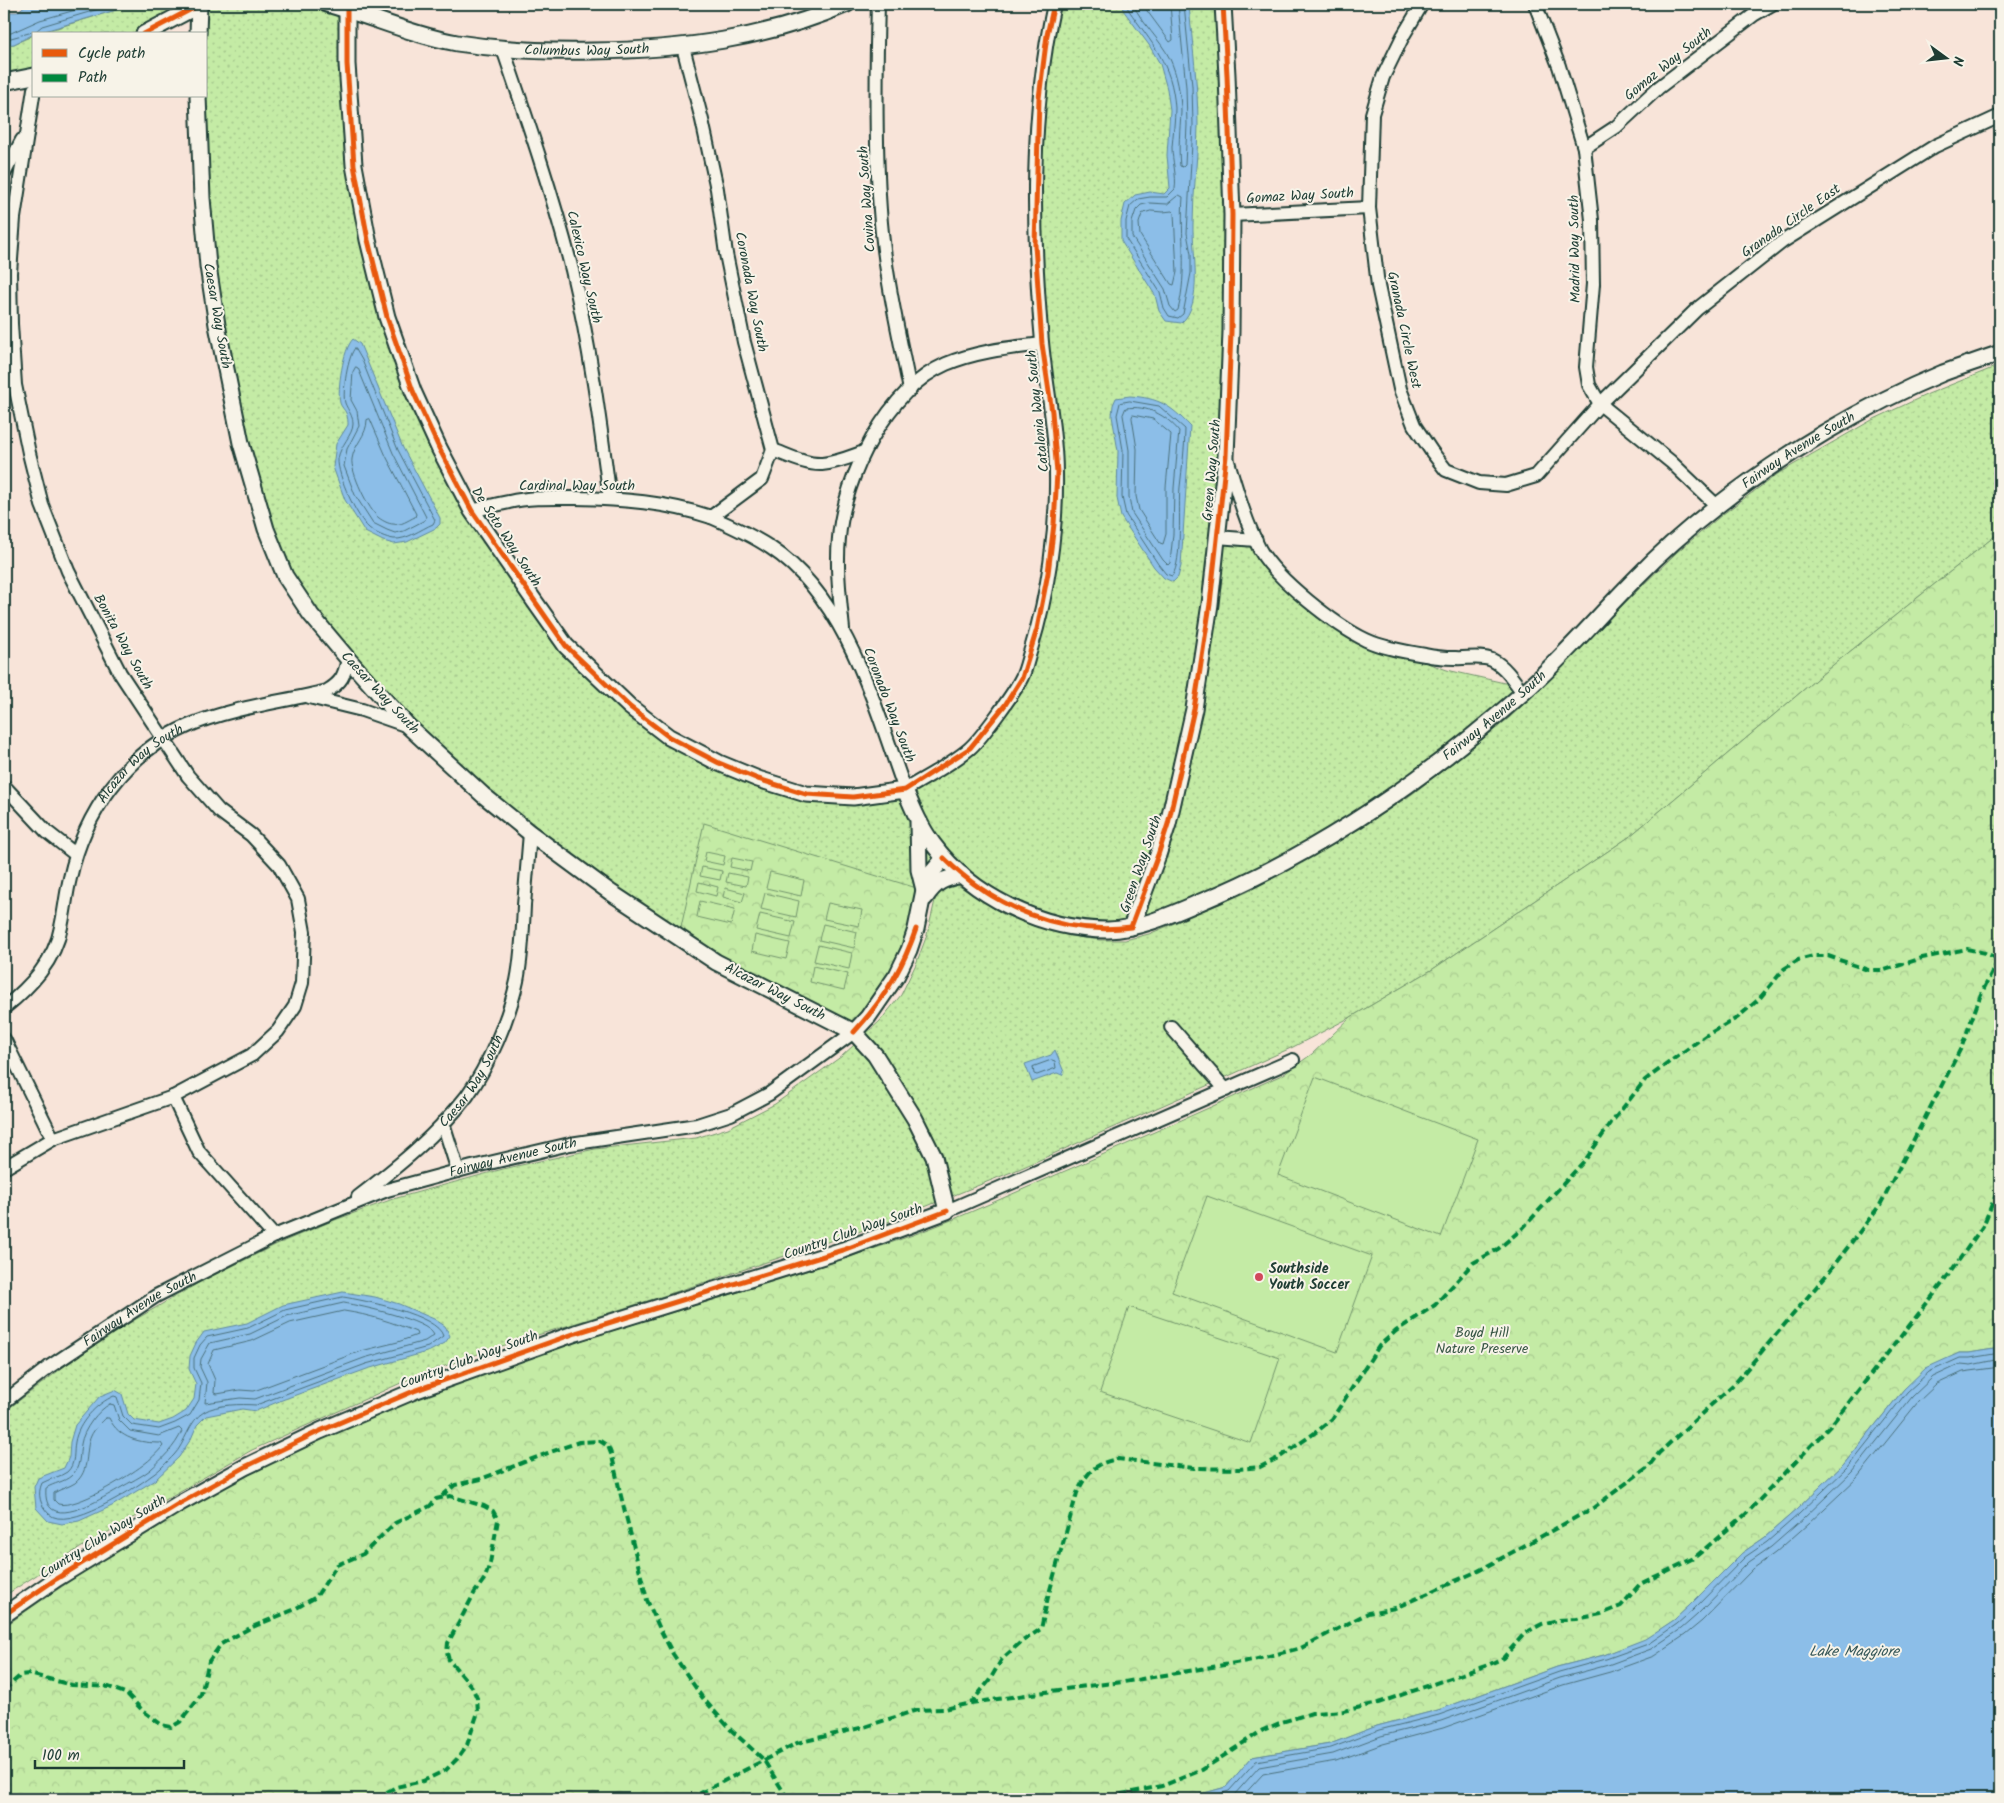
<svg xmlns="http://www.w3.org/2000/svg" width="2004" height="1803" font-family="Kalam,sans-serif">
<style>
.grass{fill:url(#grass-dots);stroke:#72946c}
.park{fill:url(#park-crowns);stroke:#72946c}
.pitch{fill:#c4eba5;stroke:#72946c}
.water{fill:#8cbee8;stroke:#608aa0}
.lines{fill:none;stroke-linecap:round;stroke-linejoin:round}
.shore{stroke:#4b717c;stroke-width:1}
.minor-casing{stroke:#1f3d34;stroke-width:16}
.tertiary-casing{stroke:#1f3d34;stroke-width:19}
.minor{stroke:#f7f3e8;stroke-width:12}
.tertiary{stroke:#f7f3e8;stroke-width:15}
.quiet{stroke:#00873e;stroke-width:4;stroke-dasharray:8 4;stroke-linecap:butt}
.cycleway-casing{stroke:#f7f3e8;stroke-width:8}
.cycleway{stroke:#e8590c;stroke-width:5}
.poi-dot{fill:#d1495b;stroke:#f7f3e8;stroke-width:2}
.labels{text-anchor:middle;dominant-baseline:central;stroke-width:4;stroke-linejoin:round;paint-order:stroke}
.street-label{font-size:14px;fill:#1f3d34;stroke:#f7f3e8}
.poi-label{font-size:14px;font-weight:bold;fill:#1f3d34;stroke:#f7f3e8;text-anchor:start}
.park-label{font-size:14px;fill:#385745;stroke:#f7f3e8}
.water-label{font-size:15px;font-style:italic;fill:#355758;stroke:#f7f3e8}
</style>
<defs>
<pattern id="grass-dots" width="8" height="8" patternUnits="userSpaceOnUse" patternTransform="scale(1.25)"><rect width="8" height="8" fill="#c4eba5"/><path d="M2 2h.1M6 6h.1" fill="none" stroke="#a8ca8f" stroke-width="1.8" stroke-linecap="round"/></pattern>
<pattern id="park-crowns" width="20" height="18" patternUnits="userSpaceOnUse" patternTransform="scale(1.25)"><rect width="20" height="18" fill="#c4eba5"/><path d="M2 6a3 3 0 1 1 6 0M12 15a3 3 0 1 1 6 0" fill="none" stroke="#a8ca8f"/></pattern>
</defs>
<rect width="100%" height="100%" fill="#f8e4d9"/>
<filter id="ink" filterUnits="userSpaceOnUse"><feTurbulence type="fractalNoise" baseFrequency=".02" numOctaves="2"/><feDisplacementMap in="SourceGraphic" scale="10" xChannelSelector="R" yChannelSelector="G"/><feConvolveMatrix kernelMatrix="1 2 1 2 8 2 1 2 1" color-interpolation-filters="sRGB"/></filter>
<g filter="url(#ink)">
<g class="grass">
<polygon points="126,4 188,4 131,34 37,34 116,10"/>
<polygon points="222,4 297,4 313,6 337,12 342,18 360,225 441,466 621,707 757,784 901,795 943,862 920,889 683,920 680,932 613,888 487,791 412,721 316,613 291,574 272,528 247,442 223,325 214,266 207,198 204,96 206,96 205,8"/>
<polygon points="1060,4 1217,4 1226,210 1225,331 1221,452 1212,537 1189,708 1163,824 1131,920 1108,924 1070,920 1036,911 999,894 955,860 925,822 912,792 1009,708 1045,618 1060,444 1041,274 1041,190 1045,98 1053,36"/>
<polygon points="34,35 34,70 4,76 4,45 14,44"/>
<polygon points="2000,365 2000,532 1833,665 1629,837 1433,969 1351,1017 1293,1047 1193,1092 1019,1169 885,1223 657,1298 489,1350 412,1378 252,1450 66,1556 4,1596 4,1412 66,1365 131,1322 200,1282 277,1244 332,1221 393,1199 503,1169 595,1149 696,1138 728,1128 775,1104 842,1056 880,1021 901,995 916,964 927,935 936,896 940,888 947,883 956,884 1003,914 1034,926 1070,936 1100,940 1125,940 1149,934 1247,892 1361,828 1412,794 1455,761 1509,718 1557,673 1601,626 1677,552 1723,514 1779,473 1872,420 1928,394"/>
<polygon points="1222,543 1252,545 1323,619 1413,658 1447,670 1509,684 1515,692 1381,797 1313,840 1239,880 1145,917 1174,827"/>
</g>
<g class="park">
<path d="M2000,532V1348L1969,1353H1959L1904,1389L1844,1464L1796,1510L1764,1538L1742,1553L1689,1606L1674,1620L1645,1640L1604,1655L1557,1667L1438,1710L1377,1726L1330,1744L1252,1757L1226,1787L1183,1799H4V1627C121,1542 249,1468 382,1412C554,1340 735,1299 910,1236C965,1216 1018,1191 1072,1168C1143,1137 1214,1106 1284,1074L1312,1054L1351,1017L1433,969L1629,837L1833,665Z"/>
<polygon points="704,823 920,889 913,920 892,972 853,1025 719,958 680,932"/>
</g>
<g class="pitch">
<polygon points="706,852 725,856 723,865 704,861"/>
<polygon points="732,858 752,862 750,871 730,867"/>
<polygon points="702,867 722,871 720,880 700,876"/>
<polygon points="770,872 804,880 801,896 766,888"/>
<polygon points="728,873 748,877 746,886 726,882"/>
<polygon points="699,882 718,887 716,896 697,891"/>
<polygon points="725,888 745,893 742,902 723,897"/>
<polygon points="765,893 799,901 796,917 761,909"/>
<polygon points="700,901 735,909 731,925 697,917"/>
<polygon points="828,903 862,910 859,926 824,919"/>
<polygon points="760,914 795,922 791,938 756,930"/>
<polygon points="823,924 857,932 854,948 819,940"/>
<polygon points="755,935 790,943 786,959 752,951"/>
<polygon points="818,945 852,953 849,969 814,961"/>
<polygon points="813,966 848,974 844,990 810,982"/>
<polygon points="1315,1077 1478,1139 1441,1237 1278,1175"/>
<polygon points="1207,1196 1372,1256 1337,1352 1172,1292"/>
<polygon points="1129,1307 1280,1358 1251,1443 1100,1392"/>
</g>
<g class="water">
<polygon points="27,4 126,4 116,10 34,34 14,44 4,45 4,12 17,12"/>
<path d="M1122,4H1189C1192,44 1198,85 1198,125C1198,158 1193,191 1193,224C1192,251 1204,304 1181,323L1166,321L1159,311L1155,295L1121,241V221L1125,204L1135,195L1150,192L1164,194L1170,188L1167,155L1170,110L1167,89L1160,64L1149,45L1123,10Z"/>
<path d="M353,339L360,344L403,448L440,518V524L436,528L407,542L394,544L383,541L365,532L345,500L333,467L336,444L348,425C348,422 348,417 346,413C345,410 341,407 340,403C337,389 343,349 353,339Z"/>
<path d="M1130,396C1159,398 1170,405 1190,426L1181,566L1178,577L1173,582L1164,578L1154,567L1121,517L1117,498L1118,451L1112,416L1113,405L1116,398Z"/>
<polygon points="1055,1050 1064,1072 1062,1075 1057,1073 1032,1082 1025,1064 1051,1055"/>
<polygon points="343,1292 375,1297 399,1304 434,1319 445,1326 450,1336 445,1343 430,1351 367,1369 282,1400 256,1411 242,1409 206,1416 197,1425 191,1439 179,1457 155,1480 112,1506 79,1521 62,1524 48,1521 36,1508 34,1487 38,1478 64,1468 69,1457 70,1442 75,1425 100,1396 115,1390 122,1394 128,1414 134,1420 159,1424 173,1419 186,1411 194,1399 196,1384 189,1369 190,1356 196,1343 204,1332 247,1323 283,1305"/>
<polygon points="2000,1348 2000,1799 1183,1799 1226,1787 1252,1757 1330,1744 1377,1726 1438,1710 1557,1667 1604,1655 1645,1639 1674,1620 1689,1606 1742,1553 1764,1538 1796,1510 1844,1464 1904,1389 1926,1368 1959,1353 1969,1353"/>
</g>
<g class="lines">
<g class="shore">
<path d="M1127,4L1128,9C1152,44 1172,63 1175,108C1175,121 1173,134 1172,147C1172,161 1177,175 1175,189L1167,197H1150L1138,199L1130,206L1126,221V239L1160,292L1164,308L1169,316L1178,318L1183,314L1191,273V254L1187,233L1193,125L1192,86L1184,4"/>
<path d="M1133,4C1142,24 1160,39 1170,59C1177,74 1181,95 1181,112C1180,130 1178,147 1180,166L1183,167L1185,165L1187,125L1186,87L1178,4"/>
<polyline points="1142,4 1170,42 1173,40 1170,4"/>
<polyline points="4,34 11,33 40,20 97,4"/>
<polyline points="4,40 36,31 42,26 116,4"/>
<path d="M1179,195L1183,197C1180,235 1188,272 1178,310L1175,312L1170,306L1165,289L1132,237V222L1136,210L1141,205L1150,203L1167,204Z"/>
<polygon points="1151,211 1163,212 1172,211 1174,213 1177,272 1174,285 1171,284 1140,235 1139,223 1142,214"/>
<path d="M355,348L362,360L398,450L435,520L433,524C421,529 407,540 394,539C386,538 375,533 369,528C357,518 337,475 338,459C340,445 353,435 353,424C353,415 348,411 345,403C342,393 348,355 355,348Z"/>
<polygon points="356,367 358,368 393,453 426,517 425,520 404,531 395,533 387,530 373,523 355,495 344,466 347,449 359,426 357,411 351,400 353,372"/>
<path d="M1130,401L1159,406L1185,429C1185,448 1182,468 1180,487C1178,507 1183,561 1172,576L1166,574L1158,564L1126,515L1122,497L1123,450L1117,415L1120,403Z"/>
<path d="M1126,408C1147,405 1166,415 1179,431L1174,488L1173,534L1170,563L1168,565L1163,560L1132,513L1129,497V450L1123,415Z"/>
<polygon points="1133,415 1153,419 1171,434 1166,487 1166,534 1163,544 1160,543 1139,510 1136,496 1137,449 1132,418"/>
<path d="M370,419L386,456L416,514L415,517C408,520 401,526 393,524C389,524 383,521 379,518C369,511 350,471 352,459C354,444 367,436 367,420Z"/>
<polygon points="1052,1060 1055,1061 1056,1068 1037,1075 1034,1074 1033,1067"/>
<path d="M343,1297C363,1300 438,1315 443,1336L428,1347L366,1364L256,1405C241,1404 217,1404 204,1412C189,1420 185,1444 174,1455C167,1462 159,1471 151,1476C134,1489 67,1532 49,1514C40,1505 37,1494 42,1483C49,1479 60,1477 67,1472C76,1464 73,1452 75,1442C78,1423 97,1403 114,1396L117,1397L123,1416L132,1425L159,1429L175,1423L190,1415L199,1400L201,1383L194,1368V1358L200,1345L207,1337L248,1328L285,1310Z"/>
<path d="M344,1303C361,1306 428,1320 434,1335L425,1341L364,1358L255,1399L240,1398L205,1403L207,1382L200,1367L201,1359L210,1343L250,1334L287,1316Z"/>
<path d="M344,1311C370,1315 392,1322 416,1332L417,1335L398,1342L361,1351L254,1391L240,1390L217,1394L214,1393L215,1380L208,1364L214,1350L252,1341L290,1323Z"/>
<path d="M110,1404L114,1405L119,1420L130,1431L159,1436L179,1428L182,1431C175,1447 162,1459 150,1470C141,1477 130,1482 120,1488C101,1499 42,1536 46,1488C54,1483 64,1482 71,1476C81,1468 79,1455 81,1444C83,1430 98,1410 110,1404Z"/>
<path d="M106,1418H109C119,1439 140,1443 161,1443L163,1446C157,1453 150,1460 143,1465C127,1477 77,1509 58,1504L54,1500V1493C60,1489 69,1487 75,1483C91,1470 84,1451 91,1436C94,1429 101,1423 106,1418Z"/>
<polyline points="1202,1799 1229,1791 1256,1761 1331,1748 1379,1730 1439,1715 1559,1672 1606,1659 1648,1644 1677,1624 1693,1610 1745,1557 1767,1542 1799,1514 1847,1468 1907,1392 1929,1372 1960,1358 1970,1358 2000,1353"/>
<polyline points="1225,1799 1234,1795 1259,1767 1333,1754 1381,1736 1441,1721 1560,1678 1608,1665 1651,1649 1681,1629 1697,1615 1749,1562 1771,1547 1803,1519 1852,1472 1912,1397 1933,1377 1961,1364 1971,1365 2000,1359"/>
<polyline points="1240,1799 1263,1774 1336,1761 1383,1744 1443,1728 1563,1685 1610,1672 1654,1656 1685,1635 1702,1621 1754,1568 1775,1553 1808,1524 1857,1478 1918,1402 1937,1384 1963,1372 2000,1367"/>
</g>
<g class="minor-casing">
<g id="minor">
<path d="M878,4C876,72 875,141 880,210C884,270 898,330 910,390"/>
<polyline points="1422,4 1403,36 1383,77 1372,114 1369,208 1378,286 1400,389 1414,425 1432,452 1446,470 1479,483 1506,485 1536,476 1600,404 1697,309 1782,242 1935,146 2000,116"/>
<polyline points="1535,4 1559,66 1584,148 1592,220 1593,284 1586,367 1589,385 1600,404 1671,462 1717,506"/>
<polyline points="683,47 702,120 717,189 726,254 744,342 773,450"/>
<path d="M503,49C528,122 553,195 572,270C590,345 600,422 610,499"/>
<polyline points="1584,148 1616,127 1658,88 1755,14 1772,4"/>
<polyline points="4,174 22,140"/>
<polyline points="1232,215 1369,208"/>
<path d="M773,450C787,455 806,465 822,464C836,463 850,457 864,452"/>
<path d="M1227,458C1236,488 1245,521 1260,550C1277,580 1335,625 1366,640C1383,648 1406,652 1425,655C1434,657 1445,658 1455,658C1466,659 1481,655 1492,660C1505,666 1515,682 1523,693"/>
<path d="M472,511C484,508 497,504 509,502C530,497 553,498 575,498C622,499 666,502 711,517L762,479L773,450"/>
<path d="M711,517C732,526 753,536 771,548C847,598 876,710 905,790C926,777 950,765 969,749C981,739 1015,692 1022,677C1026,669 1028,658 1031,649C1048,594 1057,531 1056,473C1056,429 1046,386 1042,342C1032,230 1030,114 1054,4"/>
<polyline points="1217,537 1256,540"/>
<path d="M843,629C840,599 836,569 839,538C844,477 887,390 946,364C977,351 1009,348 1042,344"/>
<polyline points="309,697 362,710 408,726"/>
<polyline points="4,786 47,832 75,854"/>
<path id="s1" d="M4,1008C30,987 55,961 61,927C65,910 66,894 70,878C84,814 126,752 188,726C229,708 283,702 327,691C342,682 344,676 348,659"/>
<polyline points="1171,1027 1226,1090"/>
<polyline points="4,1039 53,1139"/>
<polyline points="173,1097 199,1152 274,1236"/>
<polyline points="443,1123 458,1171"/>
<polyline points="4,1168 53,1139 173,1097 252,1055 278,1031 295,1006 302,983 304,932 298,899 279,865 251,835 219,811 188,776 120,673 68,571 42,505 29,453 15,385 11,324 10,273 14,218 34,89"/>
<path id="s2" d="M358,1197C397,1167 437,1135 467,1096C489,1065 509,1018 517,981C522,956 523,930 524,905C526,881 528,857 530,833"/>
<polyline points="947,1211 1293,1060"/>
<path id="s3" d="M4,1402L49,1367L156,1296L274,1236L387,1190L472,1167L570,1144L697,1125L731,1114L769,1094L854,1032"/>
</g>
</g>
<g class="tertiary-casing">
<g id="tertiary">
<path id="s4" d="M327,4C371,16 412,35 457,43C502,50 548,52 593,51C680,50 767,39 847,4"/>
<path id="s5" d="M347,4V64L354,165L368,240L387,317L413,391L439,448L472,511L535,602L566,646L630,707L669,737L719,763L758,779L806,794L853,797L905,790C913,809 921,828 933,844C972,897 1042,930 1108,930C1139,929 1170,915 1198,903C1318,854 1427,778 1524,692C1564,657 1599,615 1637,577C1661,552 1690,527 1717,506C1783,454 1865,405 1943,373C1962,366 1981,360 2000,353"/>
<polyline points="144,34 201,4"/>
<polyline points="198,34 199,4"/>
<polyline points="4,82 34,76"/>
<polyline points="918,822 919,870 924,890"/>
<path d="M925,898C936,881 943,879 962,875"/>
<polyline points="1131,927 1158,855 1168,824 1194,709 1210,604 1226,456 1231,332 1232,215 1227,75 1223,4"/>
<polyline points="854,1032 868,1017 897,975 909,950 916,929 925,885 928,877 944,858"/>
<polyline points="4,1615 56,1579 180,1503 245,1467 320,1431 414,1391 576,1333 843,1250 947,1211 934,1157 915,1119 875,1055 854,1032 716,962 610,892 530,833 483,795 408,726 348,659 311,615 285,576 266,529 241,443 217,325 208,266 202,198 198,96"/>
</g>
</g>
<use href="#minor" class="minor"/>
<use href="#tertiary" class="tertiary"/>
<g class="quiet">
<polyline points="442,1496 455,1485 481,1479 545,1454 579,1442 600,1441 608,1446 612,1456 620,1492 647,1600 660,1629 673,1654 702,1697 730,1729 763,1759 788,1799"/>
<polyline points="4,1690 21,1675 29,1674 72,1685 109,1687 127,1694 143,1711 162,1725 171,1727 180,1722 196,1702 201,1694 209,1661 221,1644 250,1628 293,1610 316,1597 337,1565 363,1554 395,1523 430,1506 436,1499 450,1496 484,1506 493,1511 498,1520 490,1563 485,1578 475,1592 448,1643 447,1653 449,1660 472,1687 477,1698 478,1712 467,1745 457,1759 446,1770 423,1781 396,1787 387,1792 380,1799"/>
<path d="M689,1799L797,1743L864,1727L917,1710L945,1709L971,1703L1086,1686L1124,1682L1253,1660L1301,1648L1368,1613L1395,1608L1478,1571L1593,1508L1648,1467L1659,1453L1736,1382L1828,1273L1880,1205L1962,1046L1981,994L1999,959L1985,953L1967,949L1922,958L1885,970H1868L1828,956H1813L1798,960L1784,969L1759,999L1737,1018L1705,1036L1645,1080L1611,1123L1586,1159L1523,1228L1498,1249L1473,1263L1435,1305L1396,1331L1379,1346L1332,1419L1319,1430L1280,1457L1260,1467L1239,1469L1194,1468L1118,1459C1095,1463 1087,1472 1077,1493L1048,1597L1041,1629L1021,1642L1002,1659L989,1681L971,1703"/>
<polyline points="1097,1799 1162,1786 1202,1770 1263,1730 1282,1722 1312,1713 1344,1711 1378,1703 1488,1665 1503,1658 1525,1633 1542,1624 1557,1620 1577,1619 1601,1614 1621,1606 1640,1584 1694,1558 1746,1514 1831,1425 1942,1284 1983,1226 2000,1185"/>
</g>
<g class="cycleway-casing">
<g id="cycleway">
<polyline points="347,4 347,64 354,165 368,240 387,317 413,391 439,448 472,511 566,646 630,707 669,737 719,763 758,779 806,794 853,797 905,790 970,748 1005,705 1022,678 1037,629 1048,573 1054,524 1057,473 1052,412 1042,344 1035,245 1039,98 1047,35 1054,4"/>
<polyline points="144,34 201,4"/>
<path d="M944,858C993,907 1061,936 1131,927L1158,855L1168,824L1194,709L1210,604L1226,456L1231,332L1232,215L1227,75L1223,4"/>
<path d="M854,1032C882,1002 903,968 916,929"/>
<polyline points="4,1615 56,1579 180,1503 245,1467 320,1431 414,1391 576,1333 843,1250 947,1211"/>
</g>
</g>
<use href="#cycleway" class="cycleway"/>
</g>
</g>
<circle class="poi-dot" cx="1259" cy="1277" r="5"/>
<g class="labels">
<g class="street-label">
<text stroke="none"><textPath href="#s4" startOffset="266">Columbus Way South</textPath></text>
<text transform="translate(1668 64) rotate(-39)">Gomaz Way South</text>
<text transform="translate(1300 196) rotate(-3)">Gomaz Way South</text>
<text transform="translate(867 199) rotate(-94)">Covina Way South</text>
<text transform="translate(1791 221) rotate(-35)">Granada Circle East</text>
<text transform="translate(1575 249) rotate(-91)">Madrid Way South</text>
<text transform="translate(584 267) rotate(77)">Calexico Way South</text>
<text transform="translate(751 292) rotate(79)">Coronada Way South</text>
<text transform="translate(217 316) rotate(80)">Caesar Way South</text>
<text transform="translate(1404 330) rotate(78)">Granada Circle West</text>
<text transform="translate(1038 411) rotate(-96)">Catalonia Way South</text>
<text stroke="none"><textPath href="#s5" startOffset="2194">Fairway Avenue South</textPath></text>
<text transform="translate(1212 470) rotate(-85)">Green Way South</text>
<text x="577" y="486">Cardinal Way South</text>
<text transform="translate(506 537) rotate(57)">De Soto Way South</text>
<text transform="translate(123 642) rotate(61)">Bonita Way South</text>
<text transform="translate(380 693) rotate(47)">Caesar Way South</text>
<text transform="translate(889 705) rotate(69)">Coronado Way South</text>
<text stroke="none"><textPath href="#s5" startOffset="1789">Fairway Avenue South</textPath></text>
<text stroke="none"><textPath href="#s1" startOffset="289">Alcazar Way South</textPath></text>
<text transform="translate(1141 864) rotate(-71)">Green Way South</text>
<text transform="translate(775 992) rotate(27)">Alcazar Way South</text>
<text stroke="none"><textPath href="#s2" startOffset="164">Caesar Way South</textPath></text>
<text stroke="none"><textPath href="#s3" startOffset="570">Fairway Avenue South</textPath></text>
<text transform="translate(853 1232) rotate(-19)">Country Club Way South</text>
<text stroke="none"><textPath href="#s3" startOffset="165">Fairway Avenue South</textPath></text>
<text transform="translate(469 1360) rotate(-20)">Country Club Way South</text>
<text transform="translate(103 1537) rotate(-32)">Country Club Way South</text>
</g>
<g class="poi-label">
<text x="1269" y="1269">Southside<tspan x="1269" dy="16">Youth Soccer</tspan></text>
</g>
<g class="park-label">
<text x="1482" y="1333">Boyd Hill<tspan x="1482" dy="16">Nature Preserve</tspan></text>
</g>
<g class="water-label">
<text x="1854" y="1652">Lake Maggiore</text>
</g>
</g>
<rect width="2004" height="1803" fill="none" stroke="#f7f3e8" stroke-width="20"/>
<rect x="10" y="10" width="1984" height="1783" fill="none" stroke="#1f3d34" stroke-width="2" filter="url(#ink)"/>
<rect x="32" y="32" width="175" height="65" fill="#f7f3e8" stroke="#a1aaa0"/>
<rect x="42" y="49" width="25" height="8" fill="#e8590c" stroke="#a1aaa0"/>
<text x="78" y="58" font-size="15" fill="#1f3d34">Cycle path</text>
<rect x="42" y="74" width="25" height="8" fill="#00873e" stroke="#a1aaa0"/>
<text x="78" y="82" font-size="15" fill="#1f3d34">Path</text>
<g transform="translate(1946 58) rotate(105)" stroke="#f7f3e8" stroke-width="4" paint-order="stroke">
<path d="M0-4L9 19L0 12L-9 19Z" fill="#1f3d34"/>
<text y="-8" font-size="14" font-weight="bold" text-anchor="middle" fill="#1f3d34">N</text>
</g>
<path d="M35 1760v8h149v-8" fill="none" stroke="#1f3d34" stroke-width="2.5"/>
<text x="42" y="1760" font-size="15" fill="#1f3d34" stroke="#f7f3e8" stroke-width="4" paint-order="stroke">100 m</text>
</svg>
